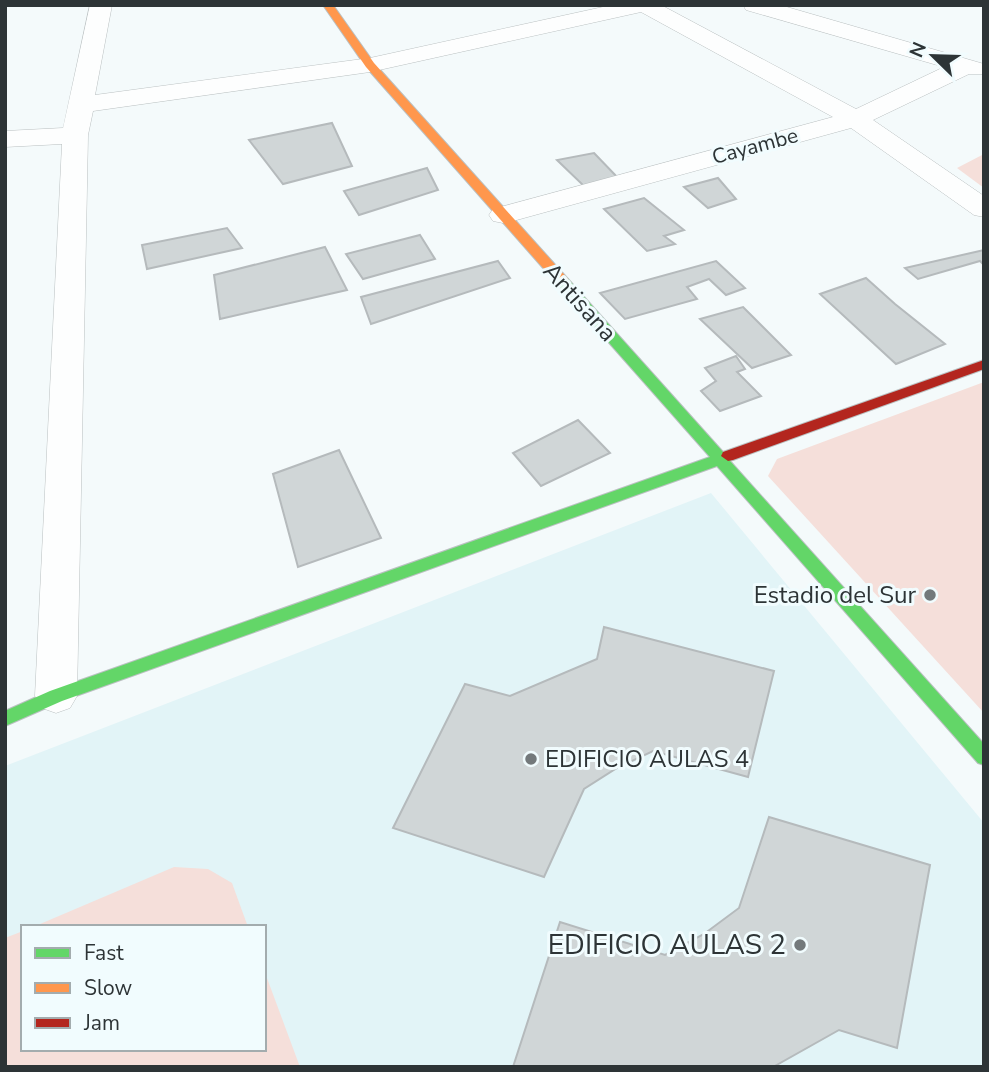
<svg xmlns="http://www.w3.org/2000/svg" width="989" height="1072" font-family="'Nunito Sans',sans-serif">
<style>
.built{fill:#e2f4f7;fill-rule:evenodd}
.green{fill:#f5dfda}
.building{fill:#d0d6d7;stroke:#b5babc;stroke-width:2}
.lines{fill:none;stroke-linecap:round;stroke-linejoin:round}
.street-casing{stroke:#bac0c1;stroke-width:1}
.fast-casing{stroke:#bac0c1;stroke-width:2}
.slow-casing{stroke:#bac0c1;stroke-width:2}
.jam-casing{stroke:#bac0c1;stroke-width:2}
.street{fill:#fdfefe;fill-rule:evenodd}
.fast{fill:#63d668;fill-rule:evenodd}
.slow{fill:#ff974d;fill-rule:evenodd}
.jam{fill:#b3261e;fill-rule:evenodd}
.poi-dot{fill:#73797b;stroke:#f1fcfe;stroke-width:2.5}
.labels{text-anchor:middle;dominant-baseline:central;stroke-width:6;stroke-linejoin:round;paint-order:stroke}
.far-street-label{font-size:21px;fill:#2d3436;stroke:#f1fcfe}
.street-label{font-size:24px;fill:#2d3436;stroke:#f1fcfe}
.poi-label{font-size:24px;fill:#2d3436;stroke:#f1fcfe;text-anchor:end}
.near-poi-label{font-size:28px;fill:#2d3436;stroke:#f1fcfe;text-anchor:end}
</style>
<rect width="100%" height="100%" fill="#f4fafb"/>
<path class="built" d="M711,493L984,823V1067H5V766ZM23,927H264V1049H23Z"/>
<g class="green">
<polygon points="984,154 984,188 957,168"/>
<polygon points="984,382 984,713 768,476 777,459"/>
<polygon points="174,867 208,869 232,883 248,927 33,927"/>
<polygon points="23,931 23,1049 264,1049 264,970 300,1067 5,1067 5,938"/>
</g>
<g class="building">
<polygon points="332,123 352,166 283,184 249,140"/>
<polygon points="594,153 620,180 587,189 557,160"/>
<polygon points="427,168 438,190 359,215 344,191"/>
<polygon points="718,178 736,199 708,208 684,187"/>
<polygon points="644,198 684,230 664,236 675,244 647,251 604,209"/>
<polygon points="227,228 242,248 147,269 142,245"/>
<polygon points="420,235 435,259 363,279 346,254"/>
<polygon points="325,247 347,290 220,319 214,275"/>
<polygon points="984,250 984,265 980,261 918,279 905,268"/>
<polygon points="498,261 510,278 371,324 361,297"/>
<polygon points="716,261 745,288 726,295 709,279 687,287 697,299 625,319 600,293"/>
<polygon points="866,278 895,304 945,344 896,364 820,294"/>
<polygon points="743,307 791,355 752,368 700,319"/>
<polygon points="736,356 745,369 737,372 761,396 720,411 701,391 716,381 705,368"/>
<polygon points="578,420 610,453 541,486 513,453"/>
<polygon points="339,450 381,538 298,567 273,474"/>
<polygon points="604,627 774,671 748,777 653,751 617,768 584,789 544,877 393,828 465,684 510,696 597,659"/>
<polygon points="769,817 930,865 897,1048 839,1030 773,1067 513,1067 560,922 665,955 704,934 739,908"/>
</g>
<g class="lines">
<g class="street-casing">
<polygon id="street" points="90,5 112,5 95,95 370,58 612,5 661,5 856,109 944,67 746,10 743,5 780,5 984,64 984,74 969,74 873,120 984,196 984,217 974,215 851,128 513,221 503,223 493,221 489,215 493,209 833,117 641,12 370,72 93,111 88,135 77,696 70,708 56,713 42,708 35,696 62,144 5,147 5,131 63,128"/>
</g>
<g class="fast-casing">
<polygon id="fast" points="563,278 568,279 723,452 733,452 735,456 730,461 984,744 984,765 978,763 717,466 62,701 5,726 5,711 50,691 710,457 558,285 558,279"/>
</g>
<g class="slow-casing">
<polygon id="slow" points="323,5 333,5 374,63 568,279 568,285 558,285 366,67"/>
</g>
<g class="jam-casing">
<polygon id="jam" points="984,360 984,369 733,460 728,461 721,456 723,452"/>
</g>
<use href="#street" class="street"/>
<use href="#fast" class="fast"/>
<use href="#slow" class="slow"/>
<use href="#jam" class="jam"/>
</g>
<g class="poi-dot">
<circle cx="930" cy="595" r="7"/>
<circle cx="531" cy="759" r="7"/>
<circle cx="800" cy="945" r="7"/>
</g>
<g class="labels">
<g class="far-street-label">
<text transform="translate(755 146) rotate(-15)">Cayambe</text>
</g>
<g class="street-label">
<text transform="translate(580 302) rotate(48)">Antisana</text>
</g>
<g class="poi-label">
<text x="916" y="595">Estadio del Sur</text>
<text x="545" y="759" text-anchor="start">EDIFICIO AULAS 4</text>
</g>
<g class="near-poi-label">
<text x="786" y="945">EDIFICIO AULAS 2</text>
</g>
</g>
<rect width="989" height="1072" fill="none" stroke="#2d3436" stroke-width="14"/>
<rect x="21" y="925" width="245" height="126" fill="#f1fcfe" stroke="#a3acae" stroke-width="2"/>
<rect x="35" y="948" width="35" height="10" fill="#63d668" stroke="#a3acae" stroke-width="2"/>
<text x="84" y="960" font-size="21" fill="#2d3436">Fast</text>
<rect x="35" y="983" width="35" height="10" fill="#ff974d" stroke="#a3acae" stroke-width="2"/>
<text x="84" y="995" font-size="21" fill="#2d3436">Slow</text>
<rect x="35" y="1018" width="35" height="10" fill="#b3261e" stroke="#a3acae" stroke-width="2"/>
<text x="84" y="1030" font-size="21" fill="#2d3436">Jam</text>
<g transform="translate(933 56) rotate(293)" stroke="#f1fcfe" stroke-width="5" paint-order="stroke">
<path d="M0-5L12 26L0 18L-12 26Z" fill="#2d3436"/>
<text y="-10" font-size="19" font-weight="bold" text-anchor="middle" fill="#2d3436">N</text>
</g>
</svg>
